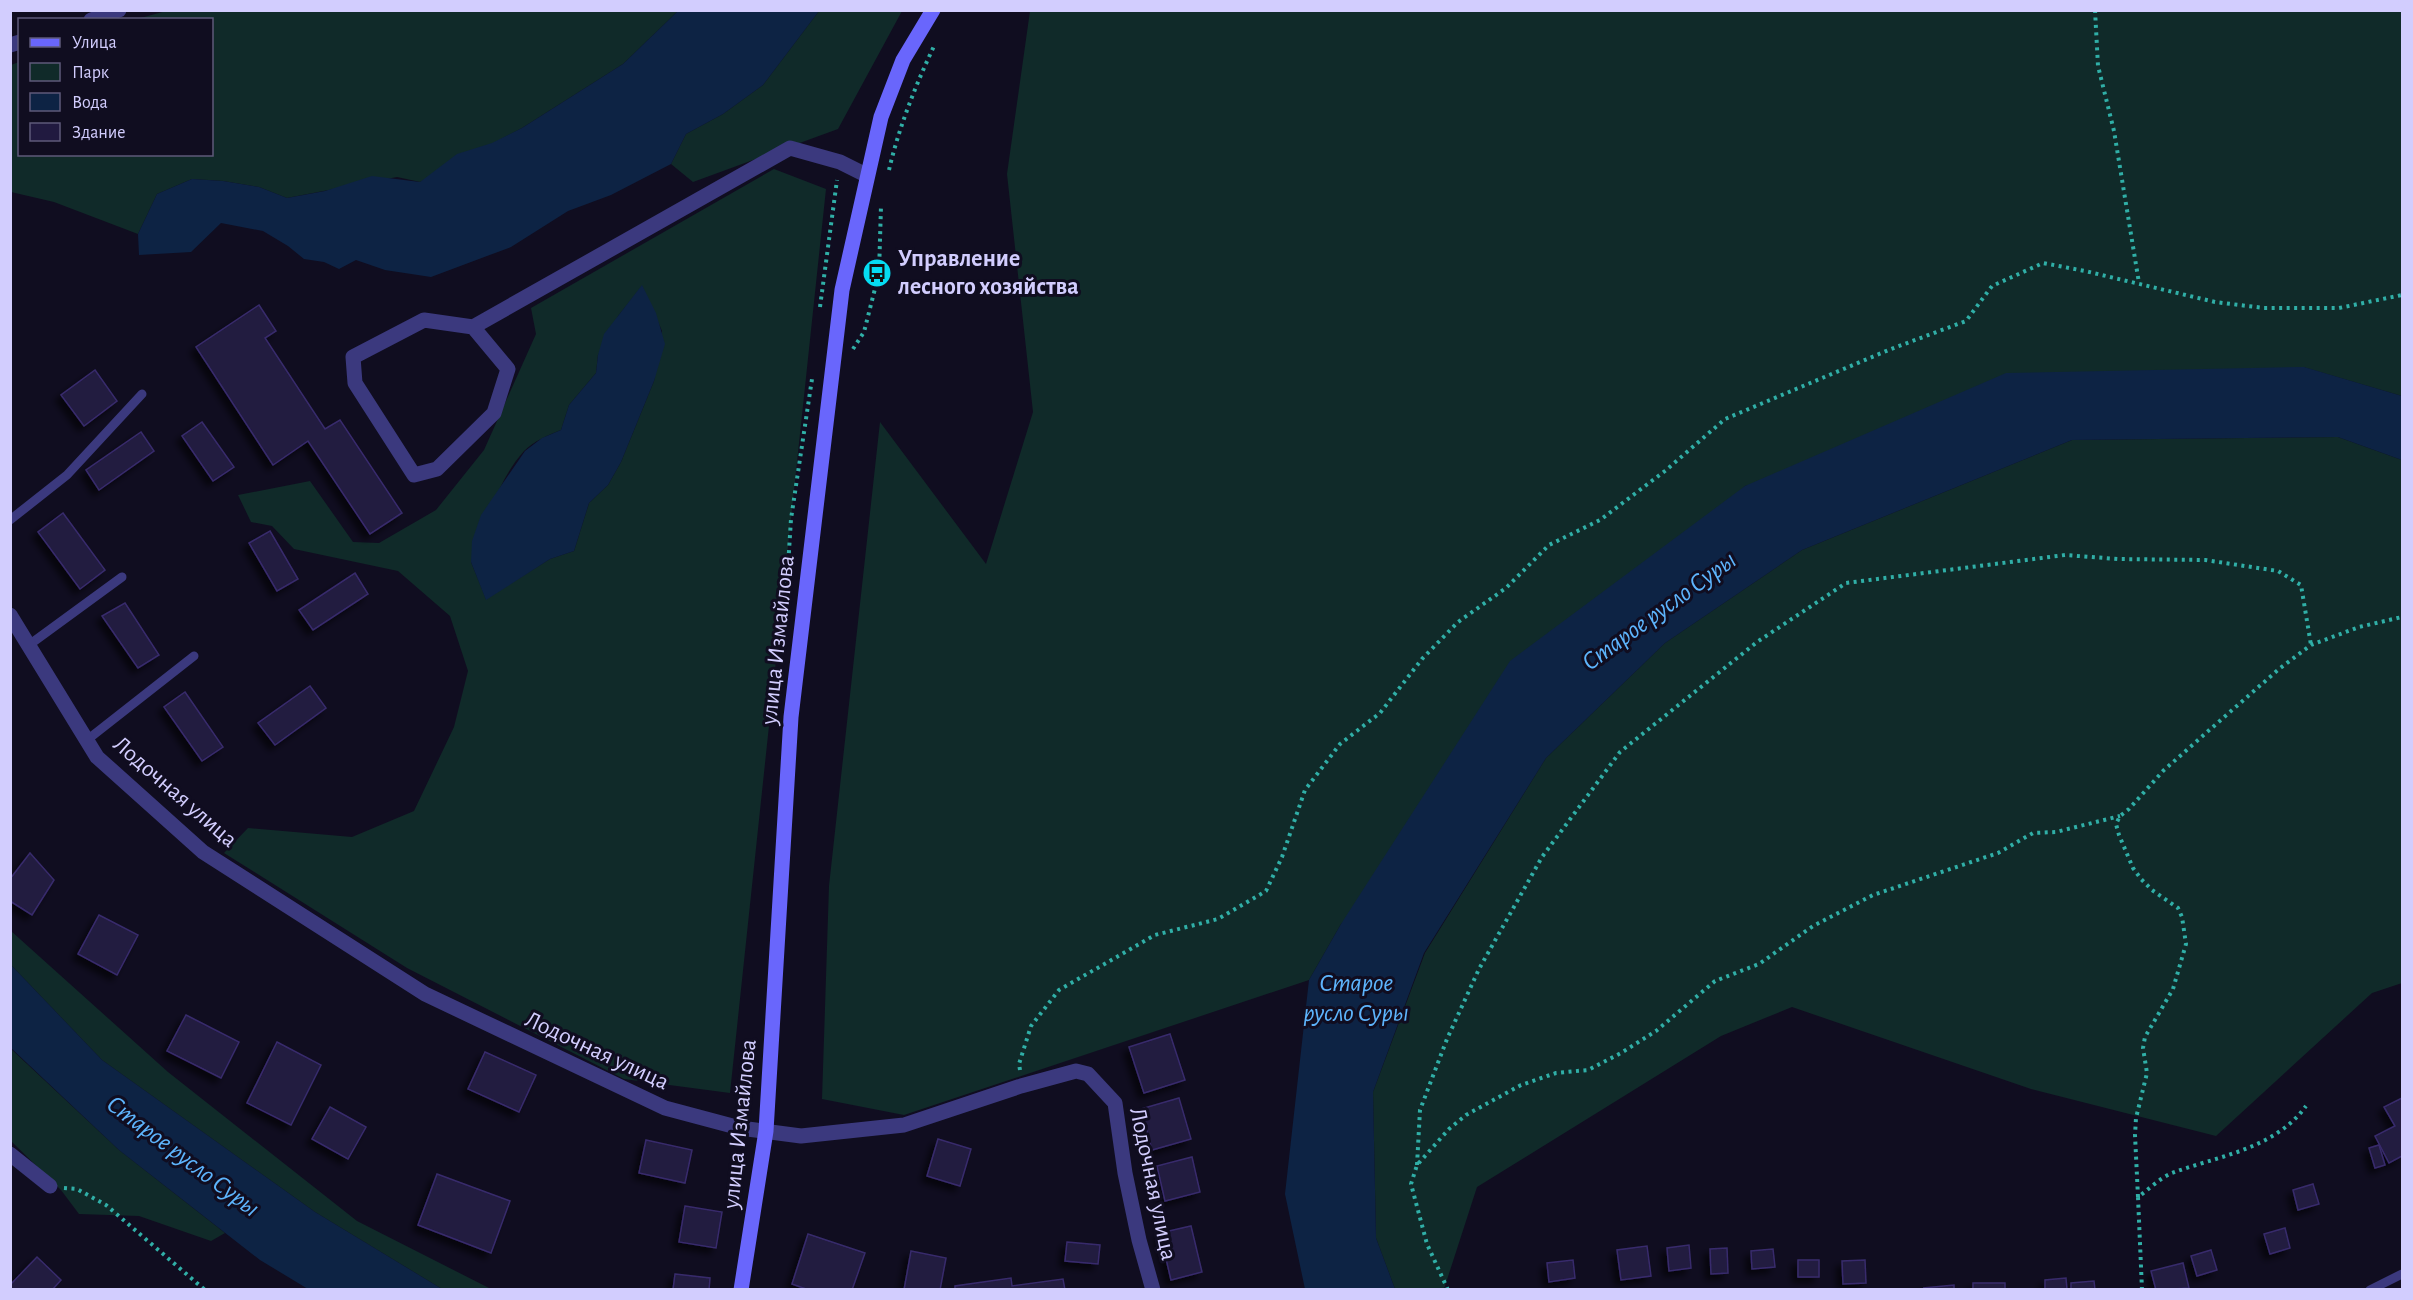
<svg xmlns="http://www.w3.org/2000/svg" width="2413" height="1300" font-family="'Alegreya Sans',sans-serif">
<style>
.green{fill:#102a29;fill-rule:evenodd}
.water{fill:#0d2344}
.building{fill:#211a40;stroke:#382c6c;stroke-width:1.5;filter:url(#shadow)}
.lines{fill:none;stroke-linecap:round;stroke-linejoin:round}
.path{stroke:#30afa7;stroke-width:4;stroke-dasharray:3 4.5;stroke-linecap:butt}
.service{stroke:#3b397e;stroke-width:9}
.minor{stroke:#3b397e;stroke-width:15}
.secondary{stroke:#6966fc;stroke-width:15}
.labels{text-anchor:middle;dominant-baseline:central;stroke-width:6;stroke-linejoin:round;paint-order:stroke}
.poi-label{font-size:24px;font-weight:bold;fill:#d2cdfe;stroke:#100d20;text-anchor:start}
.street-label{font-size:24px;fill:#d2cdfe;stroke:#100d20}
.water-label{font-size:26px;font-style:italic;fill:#5db4fc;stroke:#100d20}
</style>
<defs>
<filter id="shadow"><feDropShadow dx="-5.5" dy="5.5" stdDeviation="3" flood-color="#0009"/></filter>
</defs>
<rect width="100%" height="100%" fill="#100d20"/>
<g class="green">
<polygon points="166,11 678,11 623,64 522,128 420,182 397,177 287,198 259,187 223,181 192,179 157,194 138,234 54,202 11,192 11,65 19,62 20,154 212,154 212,20 137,19"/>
<polygon points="819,11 902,11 838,129 693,182 671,164 686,134 723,114 763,85"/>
<polygon points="1030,11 2402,11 2402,396 2303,367 1745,486 1341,924 1309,980 904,1115 822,1099 829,886 880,422 986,564 1033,412 1007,174"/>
<path d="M774,169L826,189L730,1093L624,1079L407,968L224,853L248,828L352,837L414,811L454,727L468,671L450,616L398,571L294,549L272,526L251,522L238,495L310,481L353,542L379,543L436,510L484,450L536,334L531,308ZM642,286L662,331L654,381L621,462L608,485L589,503L574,551L550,559L486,599L471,562C486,524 497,481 524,451C534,441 548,435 561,430L569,405L596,373L598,355L618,316Z"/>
<polygon points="2338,437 2402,460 2402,983 2372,993 2216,1136 2031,1089 1792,1007 1721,1036 1477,1187 1444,1289 1395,1289 1376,1238 1373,1092 1425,953 1546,758 1665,643 1802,550 2072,440"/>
<polygon points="11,931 168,1072 357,1221 491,1289 442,1289 315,1212 102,1060 11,965"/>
<polygon points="10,1048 119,1150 225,1233 211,1241 139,1216 79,1214 61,1190 11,1141"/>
</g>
<g class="water">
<polygon points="678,11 819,11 763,85 723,114 686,134 671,164 611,195 568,211 511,247 431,277 385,270 356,260 339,269 324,262 304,259 288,246 263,231 221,223 191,252 139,255 138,234 157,194 192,179 223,181 259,187 287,198 325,191 372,176 420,182 457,154 492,143 522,128 623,64"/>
<polygon points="642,285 656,313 665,344 654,381 621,462 608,485 589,503 574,551 550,559 486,600 471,562 472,541 481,515 525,451 542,438 561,430 569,405 596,373 598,355 604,334"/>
<polygon points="2304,367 2402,396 2402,460 2338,437 2072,440 1802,550 1665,643 1546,758 1424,953 1373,1092 1376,1238 1395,1289 1305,1289 1285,1194 1309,980 1341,924 1510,661 1745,486 2006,373"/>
<polygon points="11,965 102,1060 315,1212 442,1289 308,1289 260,1260 119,1150 11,1048"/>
</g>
<g class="building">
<polygon points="259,305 276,331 265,338 325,429 340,420 402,513 370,534 308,441 273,465 196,347"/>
<polygon points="95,370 117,401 84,426 61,395"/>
<polygon points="202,422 234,467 213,481 182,436"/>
<polygon points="141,432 154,451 99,490 86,470"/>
<polygon points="63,513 105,570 80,589 38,532"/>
<polygon points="270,531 298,579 277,591 249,543"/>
<polygon points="355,573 368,594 313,630 299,610"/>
<polygon points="125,603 159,655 138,668 102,616"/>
<polygon points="310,686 326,708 275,745 258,723"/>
<polygon points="185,692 223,747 202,761 164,707"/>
<polygon points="30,853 54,880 32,915 10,901 10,879"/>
<polygon points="99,915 138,935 117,975 78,954"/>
<polygon points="186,1015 239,1042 221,1078 167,1051"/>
<polygon points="1170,1034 1185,1080 1144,1093 1129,1047"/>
<polygon points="277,1042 321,1065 291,1125 247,1103"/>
<polygon points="485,1052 536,1075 519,1112 468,1089"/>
<polygon points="1179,1098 1191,1139 1152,1150 1141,1109"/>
<polygon points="2402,1098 2402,1156 2389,1163 2375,1136 2395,1126 2384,1107"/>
<polygon points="330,1107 366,1127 348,1159 312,1139"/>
<polygon points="938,1139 971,1149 960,1186 927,1176"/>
<polygon points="646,1140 692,1150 685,1183 639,1173"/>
<polygon points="2379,1145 2385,1165 2375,1168 2369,1148"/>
<polygon points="1192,1157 1200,1192 1165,1201 1157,1166"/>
<polygon points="437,1174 510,1201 491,1253 418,1225"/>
<polygon points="2313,1184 2319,1204 2298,1210 2293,1190"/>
<polygon points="685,1206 722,1212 716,1248 679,1242"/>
<polygon points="1191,1226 1202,1272 1171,1280 1160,1233"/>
<polygon points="2285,1228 2290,1248 2270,1254 2264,1234"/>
<polygon points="808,1234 865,1253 852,1290 809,1290 792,1284"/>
<polygon points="1067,1242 1100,1245 1098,1264 1065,1261"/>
<polygon points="1689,1245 1691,1268 1669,1271 1667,1248"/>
<polygon points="1647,1246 1651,1276 1621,1280 1617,1250"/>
<polygon points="1727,1248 1728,1273 1711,1274 1710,1249"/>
<polygon points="1773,1249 1775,1267 1752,1269 1751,1251"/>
<polygon points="2211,1250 2217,1270 2197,1276 2191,1256"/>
<polygon points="911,1251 946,1258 940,1290 904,1290"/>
<polygon points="37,1257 61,1280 52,1290 10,1290 10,1285"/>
<polygon points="1573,1260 1575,1278 1549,1282 1547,1263"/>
<rect x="1798" y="1260" width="21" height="17"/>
<polygon points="1865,1260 1866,1283 1843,1284 1842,1261"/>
<polygon points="2183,1263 2189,1288 2156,1290 2151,1271"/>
<polygon points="675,1274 710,1278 709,1290 673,1290"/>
<polygon points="1011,1278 1012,1286 1063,1279 1065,1290 955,1290 955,1286"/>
<polygon points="2066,1278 2067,1290 2045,1290 2045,1280"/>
<polygon points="2094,1281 2095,1290 2071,1290 2071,1283"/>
<rect x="1973" y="1283" width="32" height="7"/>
<polygon points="1954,1285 1954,1290 1925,1290 1924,1288"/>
</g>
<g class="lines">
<g class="path">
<polyline points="2095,10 2098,66 2114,131 2139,283"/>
<path d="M889,170C899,127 916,84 935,44"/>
<polyline points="820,307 837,180"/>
<polyline points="853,349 864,332 879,273 881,206"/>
<polyline points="787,583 791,519 812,379"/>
<polyline points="1020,1070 1019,1064 1031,1026 1059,990 1155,935 1218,919 1266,891 1282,857 1305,790 1340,744 1380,713 1422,659 1458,622 1506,588 1549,545 1600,520 1665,471 1725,419 1891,349 1966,321 1992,286 2043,263 2085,271 2215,302 2264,308 2339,308 2402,295"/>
<polyline points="743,1112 750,1081"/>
<polyline points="1417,1165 1420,1110 1447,1039 1479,969 1542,857 1620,752 1757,642 1846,583 2065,555 2118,559 2205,560 2278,571 2301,585 2311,645"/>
<polyline points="64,1188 77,1189 106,1205 205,1290"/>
<polyline points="2138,1197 2135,1135 2136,1118 2147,1073 2143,1048 2145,1037 2173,989 2186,944 2182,917 2178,908 2152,890 2141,879 2133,868 2119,835 2116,824 2120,816 2129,809 2163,771 2206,733 2279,669 2311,645 2359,627 2402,617"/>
<polyline points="1448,1290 1427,1244 1411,1184 1417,1165 1449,1129 1466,1115 1521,1085 1556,1073 1588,1070 1621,1053 1656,1031 1715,981 1759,964 1813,926 1873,895 1998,853 2033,833 2056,832 2120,816"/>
<path d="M2142,1290L2138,1197C2148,1190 2160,1178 2172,1173C2218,1156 2275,1149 2306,1106"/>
</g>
<g class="service">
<polyline points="10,520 67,475 142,394"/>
<polyline points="29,645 122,577"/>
<polyline points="87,740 194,656"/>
<polyline points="2370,1290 2402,1274"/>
</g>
<g class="minor">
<polyline points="91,20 119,10"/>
<polyline points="10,45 20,42"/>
<polyline points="473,327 508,369 494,413 437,469 414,475 355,383 353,357 424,320 473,327 790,148 840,162 866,175"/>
<polyline points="10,615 97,757 203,852 425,994 665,1108 740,1128 801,1136 904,1125 1021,1086 1076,1071 1088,1074 1115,1103 1125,1173 1139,1240 1153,1290"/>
<polyline points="10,1154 50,1186"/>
</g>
<polyline class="secondary" points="741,1290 766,1131 791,717 842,290 881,117 903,60 933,10"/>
</g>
<defs>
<g id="bus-disc" transform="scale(1.5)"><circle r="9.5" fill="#05dcf2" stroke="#100d20"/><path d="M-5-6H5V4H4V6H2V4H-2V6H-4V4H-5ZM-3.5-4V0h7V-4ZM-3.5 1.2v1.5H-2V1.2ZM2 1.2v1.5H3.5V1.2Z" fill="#111"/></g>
</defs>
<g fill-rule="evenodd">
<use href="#bus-disc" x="877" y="273"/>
</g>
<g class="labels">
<g class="poi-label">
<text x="898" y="259">Управление<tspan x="898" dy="28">лесного хозяйства</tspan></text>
</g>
<g class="street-label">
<text transform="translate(778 640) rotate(-84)">улица Измайлова</text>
<text transform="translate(175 792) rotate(41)">Лодочная улица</text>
<text transform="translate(597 1051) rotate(25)">Лодочная улица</text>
<text transform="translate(740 1124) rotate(-84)">улица Измайлова</text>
<text transform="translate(1153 1184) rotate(78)">Лодочная улица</text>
</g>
<g class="water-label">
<text transform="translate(1659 611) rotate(-36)">Старое русло Суры</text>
<text x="1356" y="983">Старое<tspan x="1356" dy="30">русло Суры</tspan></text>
<text transform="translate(183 1156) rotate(37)">Старое русло Суры</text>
</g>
</g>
<rect width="2413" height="1300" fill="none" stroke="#d2cdfe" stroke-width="24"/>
<rect x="18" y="18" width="195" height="138" fill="#100d20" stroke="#5e5a79" stroke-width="1.5"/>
<rect x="30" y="38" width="30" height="9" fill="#6966fc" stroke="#5e5a79" stroke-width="1.5"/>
<text x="72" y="48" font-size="18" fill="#d2cdfe">Улица</text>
<rect x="30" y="63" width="30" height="18" fill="#102a29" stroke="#5e5a79" stroke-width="1.5"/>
<text x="72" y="78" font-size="18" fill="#d2cdfe">Парк</text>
<rect x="30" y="93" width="30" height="18" fill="#0d2344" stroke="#5e5a79" stroke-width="1.5"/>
<text x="72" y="108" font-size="18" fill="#d2cdfe">Вода</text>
<rect x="30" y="123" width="30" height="18" fill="#211a40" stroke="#5e5a79" stroke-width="1.5"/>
<text x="72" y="138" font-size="18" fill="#d2cdfe">Здание</text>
</svg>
